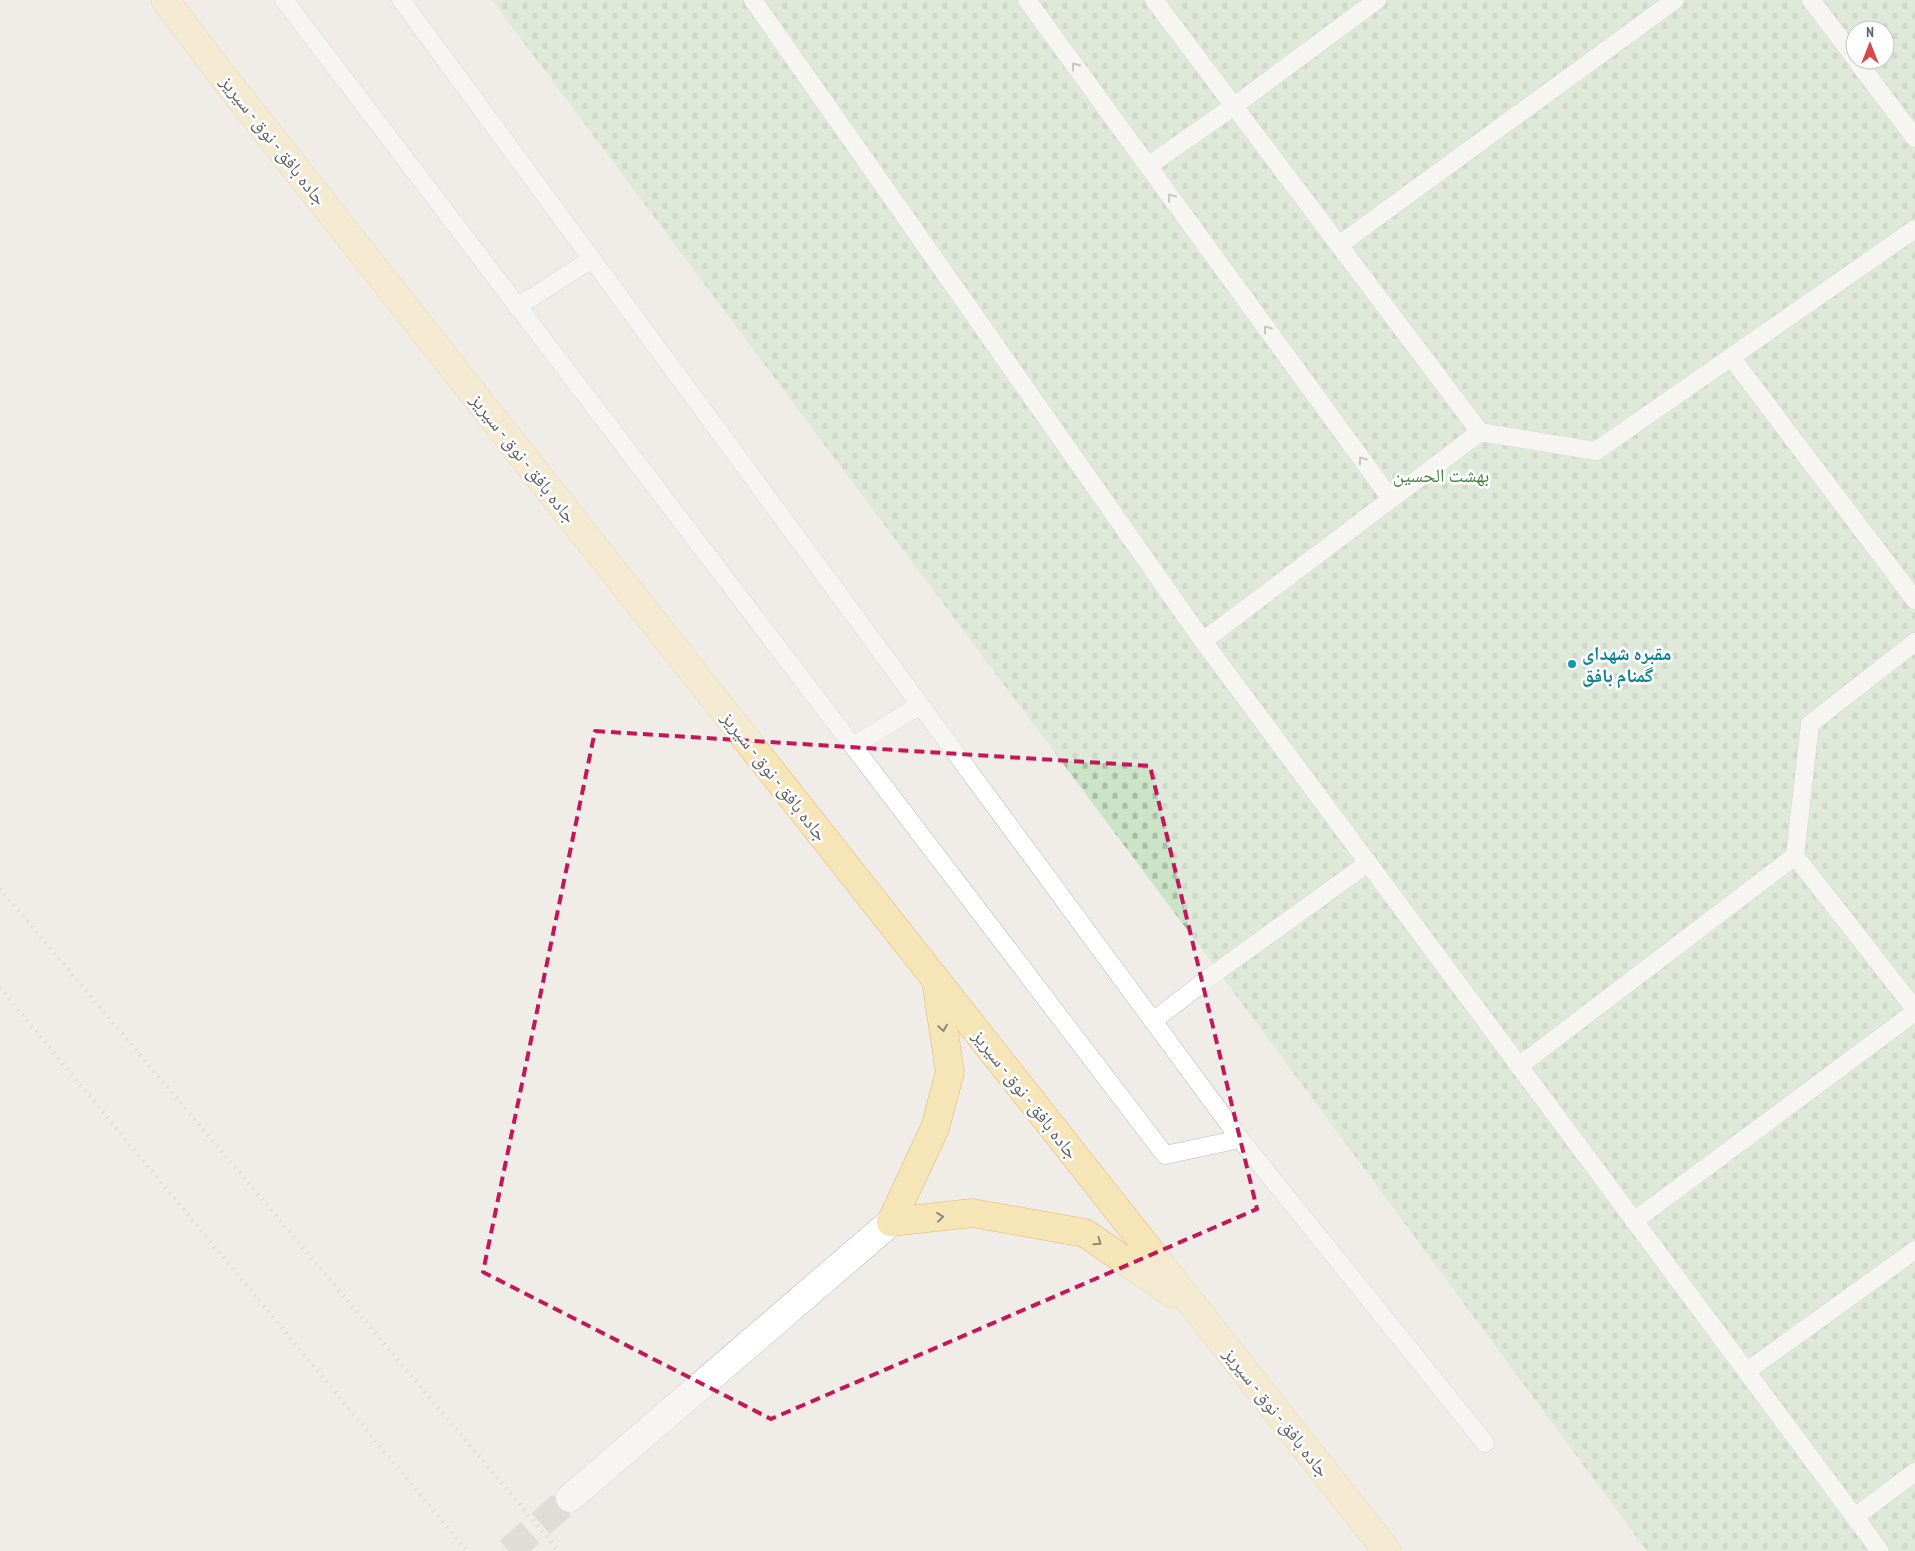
<svg xmlns="http://www.w3.org/2000/svg" width="1915" height="1551" font-family="'PT Sans Narrow','Noto Naskh Arabic',sans-serif">
<style>
.cemetery{fill:url(#cemetery-stones);fill-rule:evenodd}
.lines{fill:none;stroke-linecap:round;stroke-linejoin:round}
.tertiary-tunnel{stroke:#cccac8;stroke-width:28;stroke-dasharray:28 14;stroke-linecap:butt}
.service-casing{stroke:#b5b8bb;stroke-width:19}
.tertiary-casing{stroke:#b5b8bb;stroke-width:29}
.primary-casing{stroke:#e2b66f;stroke-width:29}
.service{stroke:#fff;stroke-width:18}
.tertiary{stroke:#fff;stroke-width:28}
.primary{stroke:#f6e6b7;stroke-width:28}
.rail{stroke:#b4b5b5;stroke-width:4;stroke-dasharray:1 6;stroke-linecap:butt}
.oneway{stroke:#979a9c}
.oneway2{stroke:#8c8a7f}
.marked{fill:none;stroke:#c2185b;stroke-width:4;stroke-dasharray:10 6;stroke-linejoin:round}
.culture-dot{fill:#0f9aa8;stroke:#fff;stroke-width:2}
.labels{text-anchor:middle;dominant-baseline:central;stroke-width:5;stroke-linejoin:round;paint-order:stroke}
.street-label{font-size:19px;fill:#5f6367;stroke:#fff}
.park-label{font-size:19px;fill:#448441;stroke:#fff}
.culture-label{font-size:19px;font-weight:bold;fill:#0d838f;stroke:#fff;text-anchor:start}
</style>
<defs>
<pattern id="cemetery-stones" width="16" height="16" patternUnits="userSpaceOnUse" patternTransform="scale(1.25)"><rect width="16" height="16" fill="#cbe4c8"/><path d="M2 7V4a2 2 0 0 1 4 0v3zM10 15v-3a2 2 0 0 1 4 0v3z" fill="#a8bca6"/></pattern>
</defs>
<rect width="100%" height="100%" fill="#f0ede8"/>
<path class="cemetery" d="M492,0H1915V1551H1647L1218,971ZM1855,30H1885V60H1855Z"/>
<g class="lines">
<polyline class="tertiary-tunnel" points="509,1551 570,1498"/>
<g class="service-casing">
<g id="service">
<polyline points="284,0 1165,1155 1240,1139 1485,1443"/>
<polyline points="401,0 1240,1139"/>
<polyline points="753,0 1203,641 1880,1551"/>
<polyline points="1027,0 1391,499"/>
<polyline points="1154,0 1480,432 1596,451 1915,229"/>
<polyline points="1811,0 1855,58"/>
<polyline points="1856,60 1915,138"/>
<polyline points="1148,166 1234,106 1377,0"/>
<polyline points="1339,245 1675,0"/>
<polyline points="517,307 592,259"/>
<polyline points="1731,357 1915,600"/>
<polyline points="1203,641 1480,432"/>
<polyline points="1915,642 1810,724 1795,856 1915,1009"/>
<polyline points="853,746 920,705"/>
<polyline points="1153,1021 1218,971 1368,863"/>
<polyline points="1519,1066 1795,856"/>
<polyline points="1634,1221 1915,1012"/>
<polyline points="1747,1371 1915,1250"/>
<polyline points="1855,1517 1915,1472"/>
</g>
</g>
<g class="tertiary-casing">
<polyline id="tertiary" points="570,1498 891,1222"/>
</g>
<g class="primary-casing">
<g id="primary">
<polyline points="165,0 221,74 1387,1551"/>
<polyline points="891,1222 972,1213 1085,1233 1173,1294"/>
<polyline points="891,1222 935,1128 950,1072 936,981"/>
</g>
</g>
<use href="#service" class="service"/>
<use href="#tertiary" class="tertiary"/>
<use href="#primary" class="primary"/>
<g class="rail">
<polyline points="0,889 559,1551"/>
<polyline points="0,988 467,1551"/>
</g>
</g>
<defs><path id="oneway-chevron" d="M-2-3.5L2.5 0L-2 3.5" fill="none" stroke-width="1.6" stroke-linecap="round" stroke-linejoin="round" transform="scale(1.25)"/></defs>
<g class="oneway">
<use href="#oneway-chevron" transform="translate(1075 66) rotate(-126)"/>
<use href="#oneway-chevron" transform="translate(1171 197) rotate(-126)"/>
<use href="#oneway-chevron" transform="translate(1267 329) rotate(-126)"/>
<use href="#oneway-chevron" transform="translate(1362 460) rotate(-126)"/>
</g>
<g class="oneway2">
<use href="#oneway-chevron" transform="translate(943 1028) rotate(81)"/>
<use href="#oneway-chevron" transform="translate(940 1217) rotate(-6)"/>
<use href="#oneway-chevron" transform="translate(1098 1242) rotate(35)"/>
</g>
<path d="M0 0H1915V1551H0ZM595,731L1150,766L1257,1209L771,1419L483,1272Z" fill="#f0ede8" fill-opacity=".55" fill-rule="evenodd"/>
<path class="marked" d="M595,731L1150,766L1257,1209L771,1419L483,1272Z"/>
<circle class="culture-dot" cx="1572" cy="664" r="5"/>
<g class="labels">
<g class="street-label">
<text transform="translate(274 140) rotate(52)">جاده بافق - نوق - سیریز</text>
<text transform="translate(524 458) rotate(52)">جاده بافق - نوق - سیریز</text>
<text transform="translate(775 776) rotate(52)">جاده بافق - نوق - سیریز</text>
<text transform="translate(1026 1094) rotate(52)">جاده بافق - نوق - سیریز</text>
<text transform="translate(1277 1412) rotate(52)">جاده بافق - نوق - سیریز</text>
</g>
<g class="park-label">
<text x="1441" y="475">بهشت الحسین</text>
</g>
<g class="culture-label">
<text x="1582" y="653">مقبره شهدای<tspan x="1582" dy="22">گمنام بافق</tspan></text>
</g>
</g>
<g transform="translate(1870 45)"><circle r="24" fill="#ffffff" stroke="#bfc1c2"/>
<path d="M0-4L9 19L0 12L-9 19Z" fill="#d7474b"/>
<text y="-8" font-size="14" font-weight="bold" text-anchor="middle" fill="#5f6367">N</text>
</g>
</svg>
